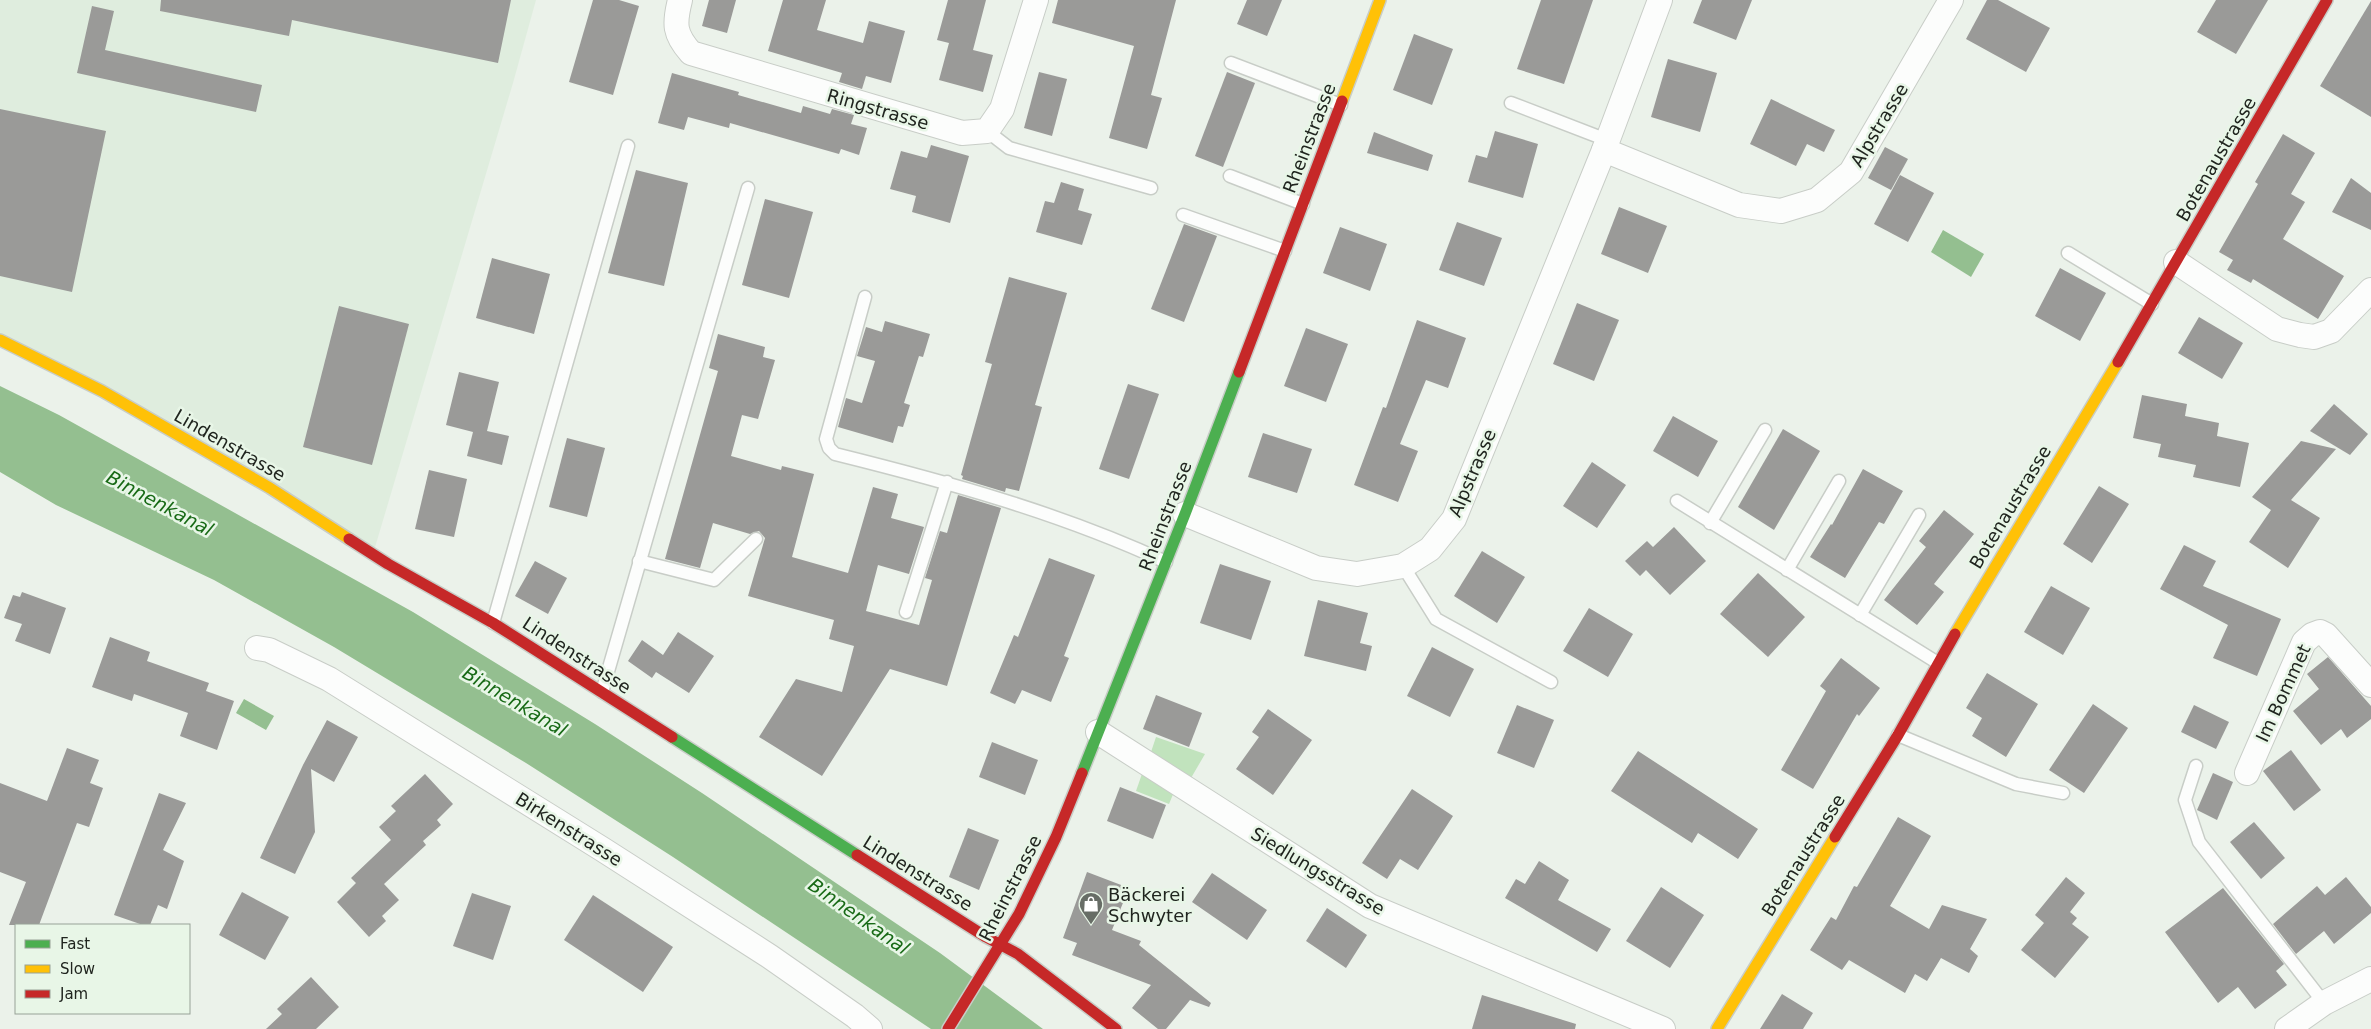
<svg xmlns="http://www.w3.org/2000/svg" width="2371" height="1029" font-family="'DejaVu Sans',sans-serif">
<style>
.built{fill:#dfedde}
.green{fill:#c1e3bd}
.water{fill:#94bf90}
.building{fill:#9a9a98}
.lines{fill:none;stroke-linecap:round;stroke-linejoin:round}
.lane-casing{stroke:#c8cdc7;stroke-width:15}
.street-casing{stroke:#c8cdc7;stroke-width:26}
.fast-casing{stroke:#c8cdc7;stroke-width:14}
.slow-casing{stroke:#c8cdc7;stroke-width:14}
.jam-casing{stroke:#c8cdc7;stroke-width:14}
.lane{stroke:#fcfdfc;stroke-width:12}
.street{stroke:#fcfdfc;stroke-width:24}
.fast{stroke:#4caf50;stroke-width:11}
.slow{stroke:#ffc107;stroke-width:11}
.jam{stroke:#c62828;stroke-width:11}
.labels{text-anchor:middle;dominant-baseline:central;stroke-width:5;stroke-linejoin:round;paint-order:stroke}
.street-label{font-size:18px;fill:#20251f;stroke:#e8f6e7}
.poi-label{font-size:18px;fill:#20251f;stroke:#e8f6e7;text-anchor:start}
.water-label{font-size:19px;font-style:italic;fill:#186a16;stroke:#e8f6e7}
</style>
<rect width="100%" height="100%" fill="#ebf2ea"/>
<polygon class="built" points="0,0 536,0 513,83 373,554 0,340"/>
<g class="green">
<polygon points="1156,737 1205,754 1191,778 1151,752"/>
<polygon points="1143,771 1174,792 1169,804 1136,791"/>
</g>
<g class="water">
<polygon points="1943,230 1984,254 1971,277 1931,252"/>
<polygon points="0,386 59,415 413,612 595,724 702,793 940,953 1043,1029 931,1029 673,857 526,763 334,647 214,580 56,505 0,472"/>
<polygon points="244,699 274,716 266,730 236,713"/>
</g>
<g class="building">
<polygon points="161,0 511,0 498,63 292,20 289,36 160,11"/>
<polygon points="593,0 619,0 639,6 613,95 569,82"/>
<polygon points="709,0 736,0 727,33 702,26"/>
<polygon points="783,0 826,0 817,30 863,43 869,21 905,31 891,83 866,76 862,89 839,82 842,73 768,51"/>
<polygon points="948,0 986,0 973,50 993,55 983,92 939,80 949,43 937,40"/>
<polygon points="1058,0 1176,0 1151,95 1162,98 1147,149 1109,138 1134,46 1052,23"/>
<polygon points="1247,0 1282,0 1267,36 1237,24"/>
<polygon points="1541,0 1593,0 1564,84 1517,69"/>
<polygon points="1702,0 1752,0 1736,40 1693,23"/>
<polygon points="1987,0 1998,0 2050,28 2026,72 1966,39"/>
<polygon points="2216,0 2268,0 2236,54 2197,32"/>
<polygon points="2371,1 2371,117 2320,86"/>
<polygon points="92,6 114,11 105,50 262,85 256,112 77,73"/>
<polygon points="1414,34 1453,49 1432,105 1393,90"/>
<polygon points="1668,59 1717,73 1700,132 1651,117"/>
<polygon points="1039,72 1067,79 1052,136 1024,128"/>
<polygon points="1227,72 1255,83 1223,167 1195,156"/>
<polygon points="672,73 739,92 738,95 801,113 803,106 830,114 832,109 854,115 851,124 867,128 859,155 841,149 839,154 730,123 729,128 688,117 684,130 658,123"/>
<polygon points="1771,99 1835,130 1824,152 1807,144 1796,166 1750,144"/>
<polygon points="0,109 106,131 72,292 0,276"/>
<polygon points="1495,131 1538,144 1523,198 1468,182 1476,155 1487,158"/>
<polygon points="1374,132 1433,155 1428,171 1367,153"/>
<polygon points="2283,134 2315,153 2291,194 2305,202 2283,239 2344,276 2318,319 2253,279 2251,283 2227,270 2233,260 2219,252 2258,184 2255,182"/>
<polygon points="931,145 969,156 950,223 912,212 916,196 890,189 901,151 927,158"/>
<polygon points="1885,147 1908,159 1891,190 1868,178"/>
<polygon points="636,170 688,183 664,286 608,273"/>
<polygon points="1900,175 1934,193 1908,242 1874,224"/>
<polygon points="2351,178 2371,193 2371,230 2332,212"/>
<polygon points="1061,182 1084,189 1078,210 1092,214 1082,245 1036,232 1045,201 1054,203"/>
<polygon points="765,199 813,212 789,298 742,285"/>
<polygon points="1619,207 1667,226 1648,273 1601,254"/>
<polygon points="1457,222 1502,238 1484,286 1439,270"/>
<polygon points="1184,224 1217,236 1184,322 1151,309"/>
<polygon points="1340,227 1387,244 1370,291 1323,273"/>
<polygon points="492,258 550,274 534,334 476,318"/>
<polygon points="2060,268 2106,293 2080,341 2035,316"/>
<polygon points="1009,277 1067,293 1035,405 1042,407 1019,491 1006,488 1005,492 962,479 963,476 961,475 992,364 985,362"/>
<polygon points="1577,303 1619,320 1594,381 1553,364"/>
<polygon points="339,306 409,324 372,465 303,447"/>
<polygon points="2199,317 2243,343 2222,379 2178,353"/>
<polygon points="1417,320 1466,338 1448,388 1426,380 1400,444 1418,451 1398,502 1354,485 1383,407 1386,408"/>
<polygon points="885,321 930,334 923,357 919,356 904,403 910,405 903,427 898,426 893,443 838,427 846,398 862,403 875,361 857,356 866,327 882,332"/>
<polygon points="1306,328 1348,344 1326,402 1284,386"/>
<polygon points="718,334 765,347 763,357 775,360 758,419 742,415 731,456 781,470 782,466 814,474 792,557 848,573 873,487 898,494 891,518 924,527 909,574 878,565 866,611 919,625 932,580 925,578 940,531 947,533 958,495 1001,508 947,686 890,669 822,776 759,737 796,679 842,692 854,646 829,639 834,620 748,596 765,538 759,531 750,534 713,523 700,568 665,559 718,371 709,368"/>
<polygon points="459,372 499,382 487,431 509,436 502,465 467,456 473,432 446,425"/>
<polygon points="1128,384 1159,394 1129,479 1099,469"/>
<polygon points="2142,395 2187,404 2185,416 2219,423 2217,436 2249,443 2240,487 2193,477 2196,465 2158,457 2161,444 2133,438"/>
<polygon points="2334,404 2368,434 2350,455 2310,431"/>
<polygon points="1673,416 1718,441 1698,477 1653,451"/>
<polygon points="1783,429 1820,451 1774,530 1738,507"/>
<polygon points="1263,433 1312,449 1297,493 1248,477"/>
<polygon points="567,438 605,448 587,517 549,507"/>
<polygon points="2301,441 2336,449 2291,500 2320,518 2288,568 2249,542 2271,510 2252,497"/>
<polygon points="1592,462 1626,485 1597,528 1563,506"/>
<polygon points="1863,469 1903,491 1884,524 1879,522 1845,578 1810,557 1831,524 1832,525"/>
<polygon points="429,470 467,479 454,537 415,529"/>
<polygon points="2099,486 2129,504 2092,563 2063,544"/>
<polygon points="1944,510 1974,534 1934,584 1944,592 1917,625 1884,600 1926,547 1919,541"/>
<polygon points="1674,527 1706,561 1670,595 1646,570 1640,576 1625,561 1647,541 1653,547"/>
<polygon points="2184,545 2216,561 2203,586 2281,619 2257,676 2213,658 2228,625 2160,589"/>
<polygon points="1482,551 1525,577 1497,623 1454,596"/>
<polygon points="1049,558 1095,575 1064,656 1069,658 1051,702 1022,690 1015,704 990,693 1014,635 1018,637"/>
<polygon points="535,561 567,578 548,614 515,596"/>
<polygon points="1220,564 1271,581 1251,640 1200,623"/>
<polygon points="1758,573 1805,617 1768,657 1720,614"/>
<polygon points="2051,586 2090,608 2063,655 2024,632"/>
<polygon points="22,592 66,608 50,654 15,641 22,624 4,618 13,595 20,597"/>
<polygon points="1318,600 1368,613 1360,643 1372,646 1366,671 1304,656"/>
<polygon points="1589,608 1633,634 1608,677 1563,651"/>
<polygon points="678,632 714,656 689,693 656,672 652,678 628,661 642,640 663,655"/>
<polygon points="110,637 150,652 147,661 209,683 206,691 234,701 217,750 180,736 188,713 134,694 132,701 92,687"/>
<polygon points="1432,647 1474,669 1450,717 1407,696"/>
<polygon points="2328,657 2371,706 2371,719 2347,738 2341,729 2321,745 2293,711 2319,689 2307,674"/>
<polygon points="1841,658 1880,688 1859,716 1857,714 1813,789 1781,770 1826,691 1820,686"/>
<polygon points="1987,673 2038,704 2006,757 1972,736 1982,718 1966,708"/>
<polygon points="1156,695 1202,713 1189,747 1143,729"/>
<polygon points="2093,704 2128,728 2084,793 2049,770"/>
<polygon points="1517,705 1554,720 1534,768 1497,753"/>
<polygon points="2194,705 2229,722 2216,749 2181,732"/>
<polygon points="1268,709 1312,740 1273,795 1236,769 1259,737 1252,732"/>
<polygon points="327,720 358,737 334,782 311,769 315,832 295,874 260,858 303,765"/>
<polygon points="992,742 1038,760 1025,795 979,777"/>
<polygon points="67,748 99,760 90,783 103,788 89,827 77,823 39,925 9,925 26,882 0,872 0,783 47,801"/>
<polygon points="2291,750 2321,790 2294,811 2263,771"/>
<polygon points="1638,751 1758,829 1738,859 1698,833 1692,843 1611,791"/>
<polygon points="2213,773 2233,782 2217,820 2197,810"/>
<polygon points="425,774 453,804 437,820 441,825 423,841 426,845 384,884 399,900 382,916 386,921 369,937 337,902 356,883 351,878 391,840 379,827 396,811 391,806"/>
<polygon points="1120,787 1166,805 1153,839 1107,821"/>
<polygon points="1412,789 1453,816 1418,870 1400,859 1387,879 1362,863"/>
<polygon points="159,793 186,803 163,850 184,861 167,909 158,905 150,925 143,925 114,915"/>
<polygon points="1898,817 1931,836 1890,906 1929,929 1942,905 1987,919 1970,949 1978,956 1969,973 1941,958 1927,981 1915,974 1905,993 1849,960 1842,970 1810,950 1831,917 1836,920 1854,886 1857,887"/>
<polygon points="2254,822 2285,858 2261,879 2230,842"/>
<polygon points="968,828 999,840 979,890 949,877"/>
<polygon points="1539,861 1569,880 1558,900 1611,929 1597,952 1505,898 1516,879 1525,884"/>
<polygon points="1087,872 1129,888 1112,930 1141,941 1139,945 1211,1003 1209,1007 1190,1000 1166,1029 1158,1029 1132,1008 1151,985 1072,955 1077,943 1063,938"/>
<polygon points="1212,873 1267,910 1247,940 1192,902"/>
<polygon points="2066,877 2085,893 2070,912 2077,918 2072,924 2089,937 2055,978 2021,950 2044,923 2035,915"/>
<polygon points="2346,877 2371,907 2371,913 2334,944 2324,931 2296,954 2273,924 2317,886 2325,895"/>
<polygon points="1661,887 1704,915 1670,968 1626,941"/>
<polygon points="2223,888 2284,964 2276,971 2287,985 2255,1009 2238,987 2218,1003 2165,932"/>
<polygon points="242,892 289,917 265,960 219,935"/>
<polygon points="472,893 511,906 493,960 453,946"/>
<polygon points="593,895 673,947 643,992 564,940"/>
<polygon points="1327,908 1367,935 1346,968 1306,941"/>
<polygon points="311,977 339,1007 316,1029 266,1029 282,1014 277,1009"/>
<polygon points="1782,994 1813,1013 1803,1029 1760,1029"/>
<polygon points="1482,995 1576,1024 1575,1029 1472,1029"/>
</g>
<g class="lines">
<g class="lane-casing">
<g id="lane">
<polyline points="1231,63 1341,105"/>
<polyline points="1511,103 1607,140"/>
<polyline points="987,131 1009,148 1151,188"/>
<polyline points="1230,176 1303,204"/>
<polyline points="1183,215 1285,251"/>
<polyline points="2068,253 2152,304"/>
<path d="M865,297L826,439L829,448L835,454C948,482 1060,513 1166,562"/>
<polyline points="1677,501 1938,663"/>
<polyline points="1710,523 1765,430"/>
<polyline points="639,561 714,580 756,539"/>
<polyline points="1403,566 1436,619 1551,682"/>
<polyline points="1787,570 1839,481"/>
<polyline points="906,612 947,482"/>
<polyline points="1860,615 1919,515"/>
<polyline points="493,623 628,146"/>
<polyline points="602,692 748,188"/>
<polyline points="1898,735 2016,784 2063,793"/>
<polyline points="2196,766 2185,800 2199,842 2324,1003"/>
</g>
</g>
<g class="street-casing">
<g id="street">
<path d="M680,0C674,24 674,34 691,53L962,133L987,131L1002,109L1036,0"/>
<polyline points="1604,150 1739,205 1781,211 1817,200 1851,172 1951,0"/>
<polyline points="2176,262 2277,329 2300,335 2314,337 2331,331 2371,290"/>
<polyline points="1185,514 1316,568 1357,574 1403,566 1430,549 1454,519 1604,150 1660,0"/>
<polyline points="257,648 269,650 329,679 602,849 769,956 855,1016 870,1029"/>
<polyline points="1098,732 1370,906 1663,1029"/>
<polyline points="2247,773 2304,642 2312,635 2320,632 2326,635 2371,685"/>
<polyline points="2287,1029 2324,1003 2371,979"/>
</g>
</g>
<g class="fast-casing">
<g id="fast">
<polyline points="672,737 857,855"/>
<polyline points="1082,773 1185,514 1239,372"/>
</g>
</g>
<g class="slow-casing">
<g id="slow">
<polyline points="1342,101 1380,0"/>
<polyline points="0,340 102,391 270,488 349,539"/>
<polyline points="1955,634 2118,362"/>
<polyline points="1717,1029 1835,837"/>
</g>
</g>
<g class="jam-casing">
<g id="jam">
<polyline points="2118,362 2327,0"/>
<polyline points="1239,372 1342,101"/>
<polyline points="349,539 388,564 493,623 672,737"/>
<polyline points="1835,837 1898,735 1955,634"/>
<polyline points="857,855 986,937 1018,954 1116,1029"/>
<polyline points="948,1029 1019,914 1056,837 1082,773"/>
</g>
</g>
<use href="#lane" class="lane"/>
<use href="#street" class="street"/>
<use href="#fast" class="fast"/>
<use href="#slow" class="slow"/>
<use href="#jam" class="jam"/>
</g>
<defs>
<g id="shop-pin" transform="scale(1.25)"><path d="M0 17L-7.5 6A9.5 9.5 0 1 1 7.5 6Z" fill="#676d66" stroke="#e8f6e7"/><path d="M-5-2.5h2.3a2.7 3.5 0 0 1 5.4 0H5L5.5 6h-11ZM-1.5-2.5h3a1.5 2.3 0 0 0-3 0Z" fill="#fff"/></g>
</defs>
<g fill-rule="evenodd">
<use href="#shop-pin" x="1091" y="904"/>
</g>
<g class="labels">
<g class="street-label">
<text transform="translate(878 109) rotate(16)">Ringstrasse</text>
<text transform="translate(1879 125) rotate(-59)">Alpstrasse</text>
<text transform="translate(1309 138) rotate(-69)">Rheinstrasse</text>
<text transform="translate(2216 159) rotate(-60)">Botenaustrasse</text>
<text transform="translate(230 445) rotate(30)">Lindenstrasse</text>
<text transform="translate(1472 473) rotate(-67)">Alpstrasse</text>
<text transform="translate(2010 507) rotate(-59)">Botenaustrasse</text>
<text transform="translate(1165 516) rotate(-69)">Rheinstrasse</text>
<text transform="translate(577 655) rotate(33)">Lindenstrasse</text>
<text transform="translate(2283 693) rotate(-65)">Im Bommet</text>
<text transform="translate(569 829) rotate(32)">Birkenstrasse</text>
<text transform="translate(1803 855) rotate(-58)">Botenaustrasse</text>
<text transform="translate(1318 871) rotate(31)">Siedlungsstrasse</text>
<text transform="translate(918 873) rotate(32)">Lindenstrasse</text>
<text transform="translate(1010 888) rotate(-63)">Rheinstrasse</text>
</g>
<g class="poi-label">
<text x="1108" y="894">Bäckerei<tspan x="1108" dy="21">Schwyter</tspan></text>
</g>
<g class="water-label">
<text transform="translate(160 503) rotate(28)">Binnenkanal</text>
<text transform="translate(515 701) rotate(31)">Binnenkanal</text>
<text transform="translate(859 916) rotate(35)">Binnenkanal</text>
</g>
</g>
<rect x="15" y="924" width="175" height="90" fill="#e8f6e7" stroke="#98a297"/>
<rect x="25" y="940" width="25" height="8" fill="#4caf50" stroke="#98a297"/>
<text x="60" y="949" font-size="15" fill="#20251f">Fast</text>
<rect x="25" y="965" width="25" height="8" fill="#ffc107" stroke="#98a297"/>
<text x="60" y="974" font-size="15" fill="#20251f">Slow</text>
<rect x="25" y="990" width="25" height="8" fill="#c62828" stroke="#98a297"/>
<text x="60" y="999" font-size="15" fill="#20251f">Jam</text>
</svg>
